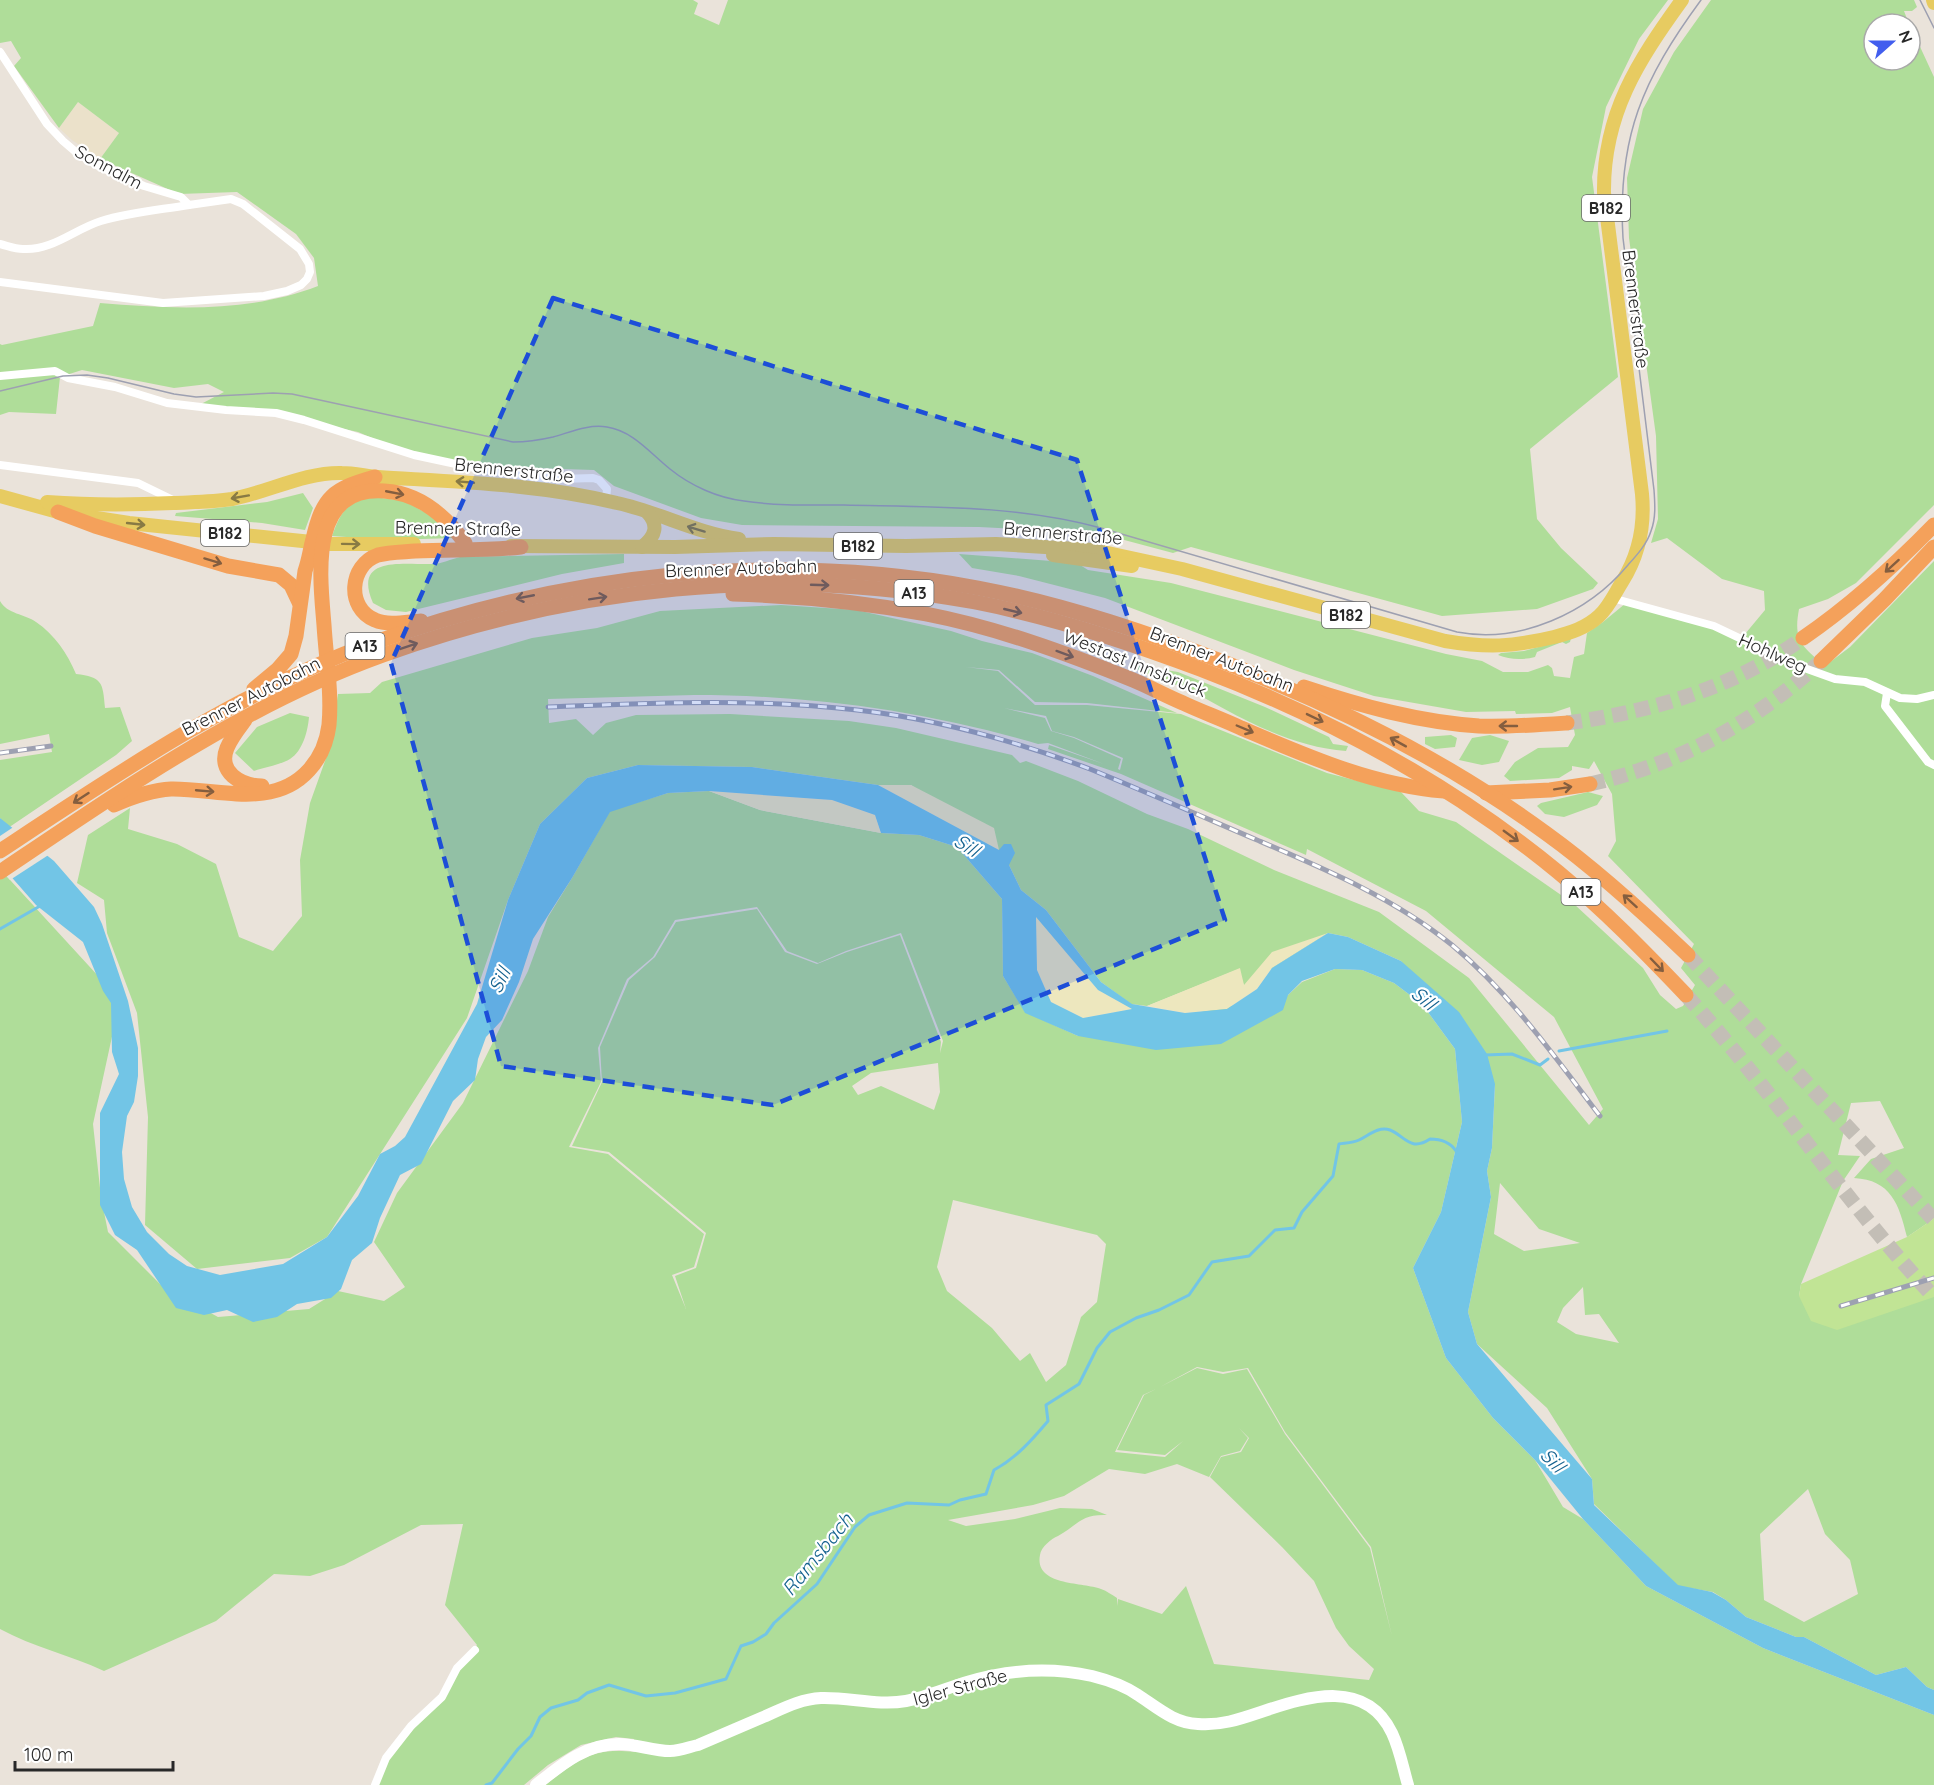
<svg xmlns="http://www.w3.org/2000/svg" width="1934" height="1785" font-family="Quicksand,sans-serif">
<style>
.education{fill:#ebe1ca}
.green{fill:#afdd99;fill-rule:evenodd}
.sand{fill:#ede7be}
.pitch{fill:#c1e495}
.water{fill:#72c5e6;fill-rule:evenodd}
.pier{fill:#eae3da}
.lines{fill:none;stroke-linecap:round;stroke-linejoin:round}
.stream{stroke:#72c5e6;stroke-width:3}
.motorway-tunnel{stroke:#c3beb6;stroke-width:15;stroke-dasharray:15 8;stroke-linecap:butt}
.minor{stroke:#fff;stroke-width:8}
.secondary{stroke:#fff;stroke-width:12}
.primary{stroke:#e7cb61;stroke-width:14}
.motorway{stroke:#f4a15b;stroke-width:15}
.tram{stroke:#9da0b1;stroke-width:1.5}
.rail-casing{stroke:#9da0b1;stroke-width:5}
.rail{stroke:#fff;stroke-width:3;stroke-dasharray:9;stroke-linecap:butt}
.oneway{stroke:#887a44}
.oneway2{stroke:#845e3f}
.marked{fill:#1d4ed8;fill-opacity:0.2;stroke:#1d4ed8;stroke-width:4.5;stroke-dasharray:12 8;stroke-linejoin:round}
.labels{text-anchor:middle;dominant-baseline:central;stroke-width:4.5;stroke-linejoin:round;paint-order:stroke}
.shield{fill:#fff;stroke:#686868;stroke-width:1.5}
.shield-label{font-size:16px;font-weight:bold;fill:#282828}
.street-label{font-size:18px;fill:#282828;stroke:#fff}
.water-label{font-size:20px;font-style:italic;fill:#15628f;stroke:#fff}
</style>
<rect width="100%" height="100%" fill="#eae3da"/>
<polygon class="education" points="78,102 119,133 100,159 72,140 59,128"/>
<g class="green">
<path d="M0,0H693L698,3L694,14L719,25L728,0H1668L1639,39L1606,107L1592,177L1618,377L1530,449L1537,519L1561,548L1598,583L1593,589L1537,609L1442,616L1191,547L1173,553L1098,533L979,527L742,525L701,518L614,486L594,470L473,466L407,453L358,432L280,415L201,404L224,392L208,384L174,388L82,370L60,377L56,414L9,412L0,415V344L2,345L93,326L100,303C174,309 248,313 318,286L314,258L296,234L237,192L179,194L100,159L119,133L78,102L59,128L14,66L21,58L11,41L0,43Z"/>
<path d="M1711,0H1914L1917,7L1912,11H1904L1909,24H1874V60H1910V25L1934,77V505L1856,583L1828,599L1799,609C1793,641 1802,646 1825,666L1850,647L1934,561V1217L1932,1220L1907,1237C1899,1204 1891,1180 1854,1178L1871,1159L1904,1148L1880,1101L1851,1103L1838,1155L1860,1156L1843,1181L1801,1284L1799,1296L1934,1269V1690L1927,1687L1906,1667L1876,1675L1804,1637H1796L1746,1617L1726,1600L1713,1592L1678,1586L1594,1504L1592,1479L1547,1408L1477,1344L1468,1312L1491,1197L1487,1171L1492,1148L1495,1085L1401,961L1348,937L1328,933L1244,986L1239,969L1147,1006L1131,1004L1101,982L1046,910L1021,890L1009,865L999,850L911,785H878L752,767L638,765L587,778L540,824L508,900L467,1018L327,1237L290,1258L197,1269L145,1225L148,1117L137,1013L107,933L104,900L77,883L88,835L130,808L128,829L177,844L216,864L239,937L273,951L302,916L300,860L310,803L330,747L338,694L370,693L382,682L532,638L597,628L660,611L781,605L856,610L951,631L982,641L1032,653L1093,676L1177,713L1087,703L1035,702L999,670L966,667L998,671L1035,705H1087L1181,714L1327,773L1401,792L1419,811L1456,822L1574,904L1643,968L1660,995L1676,1009L1683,1006L1695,985L1681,968L1694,944L1608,856L1616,841L1612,794L1594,761L1589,769L1572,766V770L1559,778L1510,781L1504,776L1515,762L1538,748L1568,747L1575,735L1570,707L1552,713L1516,714L1515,711L1466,712L1374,696L1294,670L1105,598L1019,576L972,568L959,554L1077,563L1088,570L1171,583L1446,654L1482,661L1503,672H1528L1548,665L1552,668L1554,676L1570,678L1574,657L1584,654L1587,633L1603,622L1626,603L1711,628L1740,640L1765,610L1764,591L1722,579L1667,538L1651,543L1658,519L1656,436L1629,238L1627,178L1643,109L1674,52ZM694,695C811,695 926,711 1038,744L1048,743L1104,764L1049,745L1048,749L1121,774L1306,855L1307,849L1426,911L1554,1017L1603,1109L1589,1125L1469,978L1379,912L1274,870L1188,829L1147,814L1078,781L1026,761L1020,763L1012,755L896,728L849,721L730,714L636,715L606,723L593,735L576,719L549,723L548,699ZM1004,708L1046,716L1052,731L1074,737L1123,758L1120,770L1118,769L1121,759L1074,738L1051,731L1045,718ZM1500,1183L1539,1229L1580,1243L1524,1251L1494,1234ZM1583,1287L1585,1315L1599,1314L1619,1343L1576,1334L1557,1322L1563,1308ZM1808,1489L1825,1534L1850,1560L1858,1594L1804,1622L1764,1600L1760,1534Z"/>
<polygon points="303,493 313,508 305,530 262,523 175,516 176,513 267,502"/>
<path d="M374,497L404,501L434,517L454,538L390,540L332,536C341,511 347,501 374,497Z"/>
<path d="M624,554V563L562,574L406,612L386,610L373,603C352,555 404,565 432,564C442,564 451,559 460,557Z"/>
<path d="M0,601C7,614 25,614 36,622C55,635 67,653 76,674C102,677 103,682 105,708L120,707L132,741L116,755L8,828L0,818V760L52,752L49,734L0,744Z"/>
<path d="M1571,638L1570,642L1566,644L1562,642L1537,652L1535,657C1523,660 1510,660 1498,655L1501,653L1524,651Z"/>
<path d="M1135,665L1178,672L1265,707L1329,737L1333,744L1348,746L1346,751C1287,747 1231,713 1180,684L1174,685L1133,668Z"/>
<path d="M290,713L309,717C308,730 303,751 290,759C280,765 265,767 254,771L235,753L257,727Z"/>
<polygon points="1451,735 1457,738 1455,747 1435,749 1425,744 1425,737"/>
<polygon points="1490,735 1509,741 1499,762 1482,765 1459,760 1472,738"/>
<path d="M709,791L760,810L881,833L919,835L957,847L1002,899L1003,976L1025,1012L1078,1036L1288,995L1302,982L1335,969L1362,970L1394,983L1422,1004L1455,1049L1462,1122L1441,1212L1413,1268L1446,1358L1493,1418L1535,1460L1563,1507L1583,1519L1646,1586L1763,1648L1934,1715V1785H545C578,1760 591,1747 635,1752L634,1739L616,1737L581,1745L548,1765L524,1785H378L387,1760L423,1718L477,1645L445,1605L463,1524L421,1525L344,1565L310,1576L274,1574L216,1621L104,1671C70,1655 33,1647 0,1629V869L111,990L113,1032L93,1124L101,1197L108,1232L163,1287L218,1317L309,1309L338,1291L384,1301L405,1287L374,1242L397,1193L463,1103L528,971L548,917L572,878L610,811L668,793ZM757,907L787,951L818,963L846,951L901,933L943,1041L940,1053L941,1042L900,935L847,952L817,964L785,952L757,909L676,922L655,957L629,980L600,1047L602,1082L572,1146L609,1152L706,1233L696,1268L675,1276L686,1309L672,1275L694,1267L704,1234L608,1154L569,1147L601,1082L598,1048L627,979L653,957L675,920ZM938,1063L940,1092L934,1110L881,1086L858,1095L852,1086L871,1073ZM953,1200L1097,1235L1106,1244L1097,1302L1081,1317L1066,1365L1046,1382L1030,1353L1020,1361L992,1328L947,1291L937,1267ZM1197,1367L1223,1372L1248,1368L1285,1432L1371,1547L1392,1636L1370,1548L1285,1434L1247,1369L1223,1374L1197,1368L1160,1387ZM1156,1389L1144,1395L1117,1450L1165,1455L1183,1441L1165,1457L1115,1452L1143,1395ZM1239,1428L1249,1438L1241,1452L1221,1457L1210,1477L1282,1547L1314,1581L1336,1628L1349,1646L1374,1669L1369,1680L1214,1664L1186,1586L1162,1614L1118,1599L1117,1606V1598C1112,1595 1107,1591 1101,1589C1082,1582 1034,1586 1040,1555C1041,1547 1051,1539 1058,1536C1079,1524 1081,1514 1107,1515L1092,1509L1060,1508L1015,1519L966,1526L948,1520L1033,1505L1064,1496L1109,1469L1145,1474L1177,1464L1209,1477L1221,1456L1240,1451L1248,1438Z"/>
<polygon points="1588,792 1603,796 1597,805 1564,817 1545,814 1537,806 1541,803"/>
</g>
<g class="sand">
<polygon points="878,785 911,785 994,828 999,850"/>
<polygon points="709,791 832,800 875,815 881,833 760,810"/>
<polygon points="1036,916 1098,990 1133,1009 1083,1018 1051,1002 1037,970"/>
<polygon points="1328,933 1272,968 1257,989 1227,1009 1185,1013 1147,1006 1240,968 1244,985 1272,952"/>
</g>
<polygon class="pitch" points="1934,1217 1934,1297 1837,1330 1811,1321 1799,1296 1801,1284 1907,1237 1932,1220"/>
<path class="water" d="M638,765L752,767L878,785L999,850L1004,844H1011L1015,853L1009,865L1021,890L1046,910L1101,982L1132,1004L1185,1013L1227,1009L1257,989L1272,968L1328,933L1348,937L1401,961L1459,1012L1487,1054L1495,1084L1492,1148L1487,1171L1491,1197L1468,1312L1477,1344L1592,1479L1594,1505L1678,1585L1712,1592L1726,1600L1746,1617L1796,1637H1804L1876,1675L1906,1667L1927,1687L1934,1690V1715L1763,1648L1646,1586L1583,1519L1535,1460L1493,1418L1446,1358L1413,1268L1441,1212L1462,1122L1455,1049L1422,1004L1394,983L1362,970L1335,969L1302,981L1288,995L1283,1010L1221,1044L1156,1050L1078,1036L1025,1013L1003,976L1002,899L957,847L919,835L881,833L875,815L832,800L709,791L668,793L610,812L572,878L533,939L519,982L502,1020L486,1037L478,1059L475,1080L453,1101L421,1164L400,1175L380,1218L372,1243L352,1260L341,1289L331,1298L297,1304L277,1317L253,1322L227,1310L204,1315L176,1308L137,1250L115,1235L100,1205V1113L119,1074L112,1052L111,1003L103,991L83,942L36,905L0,864V818L54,861L94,907L102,924L128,1001L138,1048V1076L134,1102L127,1116L122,1152L124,1179L132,1207L147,1232L169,1254L187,1266L220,1275L283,1264L327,1237L358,1196L380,1154L395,1146L405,1137L477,1004L508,900L540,824L587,778ZM1036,917L1098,990L1132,1009L1083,1018L1051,1002L1037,970Z"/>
<polygon class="pier" points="15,826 50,854 10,880 0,869 0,836"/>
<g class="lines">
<g class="stream">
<polyline points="0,929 40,906"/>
<polyline points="1559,1051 1667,1031"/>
<polyline points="1485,1055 1512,1054 1540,1065 1548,1059"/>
<path d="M486,1785L492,1783L518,1749L531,1736L540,1717L551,1708L578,1700L587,1693L609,1685L646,1696L675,1693L726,1679L741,1646L753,1642L766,1634L774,1623L817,1584L855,1527L869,1515L907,1503L949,1505L960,1500L986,1494L994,1470C1016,1458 1032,1440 1048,1421L1046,1405L1079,1384L1097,1348L1110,1332L1136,1318L1159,1310L1189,1295L1212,1262L1249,1256L1275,1230L1294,1228L1302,1212L1333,1176L1339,1144C1345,1143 1353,1143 1359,1140C1368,1136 1378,1126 1390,1130C1405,1136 1410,1152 1430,1139C1441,1139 1450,1142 1456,1151"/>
</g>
<g class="motorway-tunnel">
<path d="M1567,723C1650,712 1734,688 1803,638"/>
<path d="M1590,784C1679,764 1754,723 1821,661"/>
<polyline points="1688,955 1934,1220"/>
<path d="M1686,995C1774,1092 1845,1202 1934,1297"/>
</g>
<g class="minor">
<path d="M0,52L47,124L63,141L77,153L100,167L144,186L181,197L189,205C159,210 131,212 101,221C75,229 52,251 23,249C15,249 8,246 0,244"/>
<polyline points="0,282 163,303 264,296 287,291 301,285 307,279 310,272 309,264 300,249 243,204 231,199 189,205"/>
<polyline points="0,376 55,371 68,378 115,387 167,403 226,410 276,413 304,420 414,455 470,467 533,477 560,479 593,478 599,480 607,489 606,500"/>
<polyline points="0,465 138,483 175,501"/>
<polyline points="1612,598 1714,626 1796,665 1835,679 1865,682 1900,698 1917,699 1934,695"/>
<polyline points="1887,693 1885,706 1928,762 1934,765"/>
<polyline points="375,1785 386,1758 411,1726 442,1697 457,1668 475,1650"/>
</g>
<path class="secondary" d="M536,1785C561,1765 585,1744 619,1744C636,1744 653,1751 670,1751C680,1751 689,1747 698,1745C719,1736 740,1727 761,1718C780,1710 799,1699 821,1698C849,1697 878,1706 906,1701C927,1697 947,1688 967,1682C1007,1670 1051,1667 1092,1676C1108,1680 1125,1686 1138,1695C1158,1708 1174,1723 1198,1724C1222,1726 1243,1718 1264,1711C1309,1696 1366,1679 1392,1733C1400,1750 1403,1768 1408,1785"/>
<g class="primary">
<polyline points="1933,0 1934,3"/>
<polyline points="0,496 58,512 129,523 331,544 414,544"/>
<path d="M47,502C89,505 131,505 173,503C193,502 213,502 232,499C269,492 304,472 342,473C354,473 366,476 378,477C458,482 539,484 617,503C659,512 696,533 739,539"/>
<path d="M511,546L675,547L774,544L906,546L996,544L1094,550L1182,569L1445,641C1487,648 1512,647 1554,637C1570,633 1586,628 1599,616C1609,607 1615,593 1622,582C1639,555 1645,526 1642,494L1604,193C1603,114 1638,61 1682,0"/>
<path d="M642,547C656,536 659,525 647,512"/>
<polyline points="1053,555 1132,566"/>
</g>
<g class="motorway">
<polyline points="58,512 95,526 228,566 279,575 291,585 299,602"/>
<path d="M733,594C798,596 862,602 926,614C998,628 1066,653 1133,680C1150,687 1166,696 1183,703C1202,712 1222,719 1241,728C1307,756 1372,785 1444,791"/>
<path d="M421,621C406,622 388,626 375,620C346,608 349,565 378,555C389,552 403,552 415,551C450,549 486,551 521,547"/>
<path d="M1803,638C1851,605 1893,567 1934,525"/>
<polyline points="1821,661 1885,599 1934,547"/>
<path d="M1304,687C1361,706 1419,722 1479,726C1508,727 1537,725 1567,723"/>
<path d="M254,689L278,669L291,654L296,636L305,571C309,560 310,550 313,539C323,496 333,489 375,477"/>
<path d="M245,720C239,728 231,738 227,748C217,772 241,786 262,786"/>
<polyline points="1486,793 1550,790 1590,784"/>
<path d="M114,805C132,797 151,790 171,789C217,788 273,810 309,770C320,758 327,741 329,725C332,692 326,658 324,625C320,576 308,486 384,491C419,493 445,515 465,543"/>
<path d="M0,851C118,773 239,691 373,643C568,573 773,550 978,588C1067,605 1152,634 1236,667C1345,710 1452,764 1547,834C1597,870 1643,912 1688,955"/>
<path d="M0,872C122,790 244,705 383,655C572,587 777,565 975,602C1052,617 1126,641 1200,669C1329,718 1451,784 1558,872C1604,910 1645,952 1686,995"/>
</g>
<g class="tram">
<polyline points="1920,0 1934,28"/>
<path d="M0,391L63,376L87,375L108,378L174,394L196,397L273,393L292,394L513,442C527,442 540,440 553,437C571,432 588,424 607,427C633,431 650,453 670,469C691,486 718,498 744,501C777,506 811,505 844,505C930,507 1017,505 1101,528L1457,632C1520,644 1588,613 1628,565C1637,555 1647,544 1651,531C1656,518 1655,504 1654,490L1623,238C1617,137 1643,79 1701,0"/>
</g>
<g class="rail-casing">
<g id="rail">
<path d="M548,707C651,703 755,698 857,710C938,719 1015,741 1090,769C1146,792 1201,816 1257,840C1325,869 1394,898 1452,945C1511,994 1554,1056 1600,1116"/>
<polyline points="0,753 51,746"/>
<polyline points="1841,1306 1934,1278"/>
</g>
</g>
<use href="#rail" class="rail"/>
</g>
<defs><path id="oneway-shaft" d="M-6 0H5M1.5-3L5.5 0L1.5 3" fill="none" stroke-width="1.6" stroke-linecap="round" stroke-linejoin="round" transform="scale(1.5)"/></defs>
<g class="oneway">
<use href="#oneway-shaft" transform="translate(465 482) rotate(-175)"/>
<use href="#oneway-shaft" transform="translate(240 497) rotate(170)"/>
<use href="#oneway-shaft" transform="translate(136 524) rotate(6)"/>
<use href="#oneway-shaft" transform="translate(696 529) rotate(-163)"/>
<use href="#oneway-shaft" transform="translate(351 544) rotate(1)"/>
</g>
<g class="oneway2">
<use href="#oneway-shaft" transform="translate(395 493) rotate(11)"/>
<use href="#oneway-shaft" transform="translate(213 561) rotate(17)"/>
<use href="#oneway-shaft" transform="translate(1892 566) rotate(138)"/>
<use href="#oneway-shaft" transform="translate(820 585) rotate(2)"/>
<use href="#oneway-shaft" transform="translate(525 597) rotate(169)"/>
<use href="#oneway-shaft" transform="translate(598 598) rotate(-9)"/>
<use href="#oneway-shaft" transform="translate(1013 611) rotate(13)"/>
<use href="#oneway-shaft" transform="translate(409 646) rotate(-19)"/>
<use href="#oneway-shaft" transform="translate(1065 654) rotate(20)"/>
<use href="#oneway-shaft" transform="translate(1315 718) rotate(26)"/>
<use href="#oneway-shaft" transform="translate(1508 726) rotate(-180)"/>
<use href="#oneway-shaft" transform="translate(1245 729) rotate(23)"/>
<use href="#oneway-shaft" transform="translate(1398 742) rotate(-151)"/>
<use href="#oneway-shaft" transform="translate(1563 788) rotate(-9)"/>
<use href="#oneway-shaft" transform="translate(205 791) rotate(5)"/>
<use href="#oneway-shaft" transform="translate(81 798) rotate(147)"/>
<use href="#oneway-shaft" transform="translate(1511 836) rotate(36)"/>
<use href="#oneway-shaft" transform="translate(1630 901) rotate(-138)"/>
<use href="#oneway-shaft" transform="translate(1657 965) rotate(46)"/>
</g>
<path class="marked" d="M553,298L1077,460L1225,920L773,1105L501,1066L391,663Z"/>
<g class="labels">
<g class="shield">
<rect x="1582" y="195" width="48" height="26" rx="4.5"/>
<rect x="201" y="520" width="48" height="26" rx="4.5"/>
<rect x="834" y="533" width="48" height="26" rx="4.5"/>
<rect x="894.5" y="580" width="39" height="26" rx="4.5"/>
<rect x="1322" y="602" width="48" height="26" rx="4.5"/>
<rect x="345.5" y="633" width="39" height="26" rx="4.5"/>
<rect x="1561.5" y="879" width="39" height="26" rx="4.5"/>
</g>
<g class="shield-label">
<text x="1606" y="208">B182</text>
<text x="225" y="533">B182</text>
<text x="858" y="546">B182</text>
<text x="914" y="593">A13</text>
<text x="1346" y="615">B182</text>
<text x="365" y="646">A13</text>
<text x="1581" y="892">A13</text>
</g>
<g class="street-label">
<text transform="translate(109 167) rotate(28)">Sonnalm</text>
<text transform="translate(1636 309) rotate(83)">Brennerstraße</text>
<text transform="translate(514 470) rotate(6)">Brennerstraße</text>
<text transform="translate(458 528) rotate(1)">Brenner Straße</text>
<text transform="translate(1063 533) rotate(5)">Brennerstraße</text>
<text transform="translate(741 568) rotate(-2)">Brenner Autobahn</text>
<text transform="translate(1773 653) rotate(24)">Hohlweg</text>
<text transform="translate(1222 659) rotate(21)">Brenner Autobahn</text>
<text transform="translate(1135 663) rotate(22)">Westast Innsbruck</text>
<text transform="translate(251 696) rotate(-27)">Brenner Autobahn</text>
<text transform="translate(960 1687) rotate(-15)">Igler Straße</text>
</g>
<g class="water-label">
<text transform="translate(967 845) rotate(33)">Sill</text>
<text transform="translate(499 980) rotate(-64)">Sill</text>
<text transform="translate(1424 998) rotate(39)">Sill</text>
<text transform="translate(1553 1460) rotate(46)">Sill</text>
<text transform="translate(817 1554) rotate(-51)">Ramsbach</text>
</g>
</g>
<g transform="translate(1892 42) rotate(69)"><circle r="28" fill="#ffffff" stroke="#a9a9a9" stroke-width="1.5"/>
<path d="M0-4.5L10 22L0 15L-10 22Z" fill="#425eee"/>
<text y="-9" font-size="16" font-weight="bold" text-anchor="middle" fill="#282828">N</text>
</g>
<path d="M15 1761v9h158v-9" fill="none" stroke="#282828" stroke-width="3"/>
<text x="24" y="1761" font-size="18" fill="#282828" stroke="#ffffff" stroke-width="4.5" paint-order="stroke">100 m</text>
</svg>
